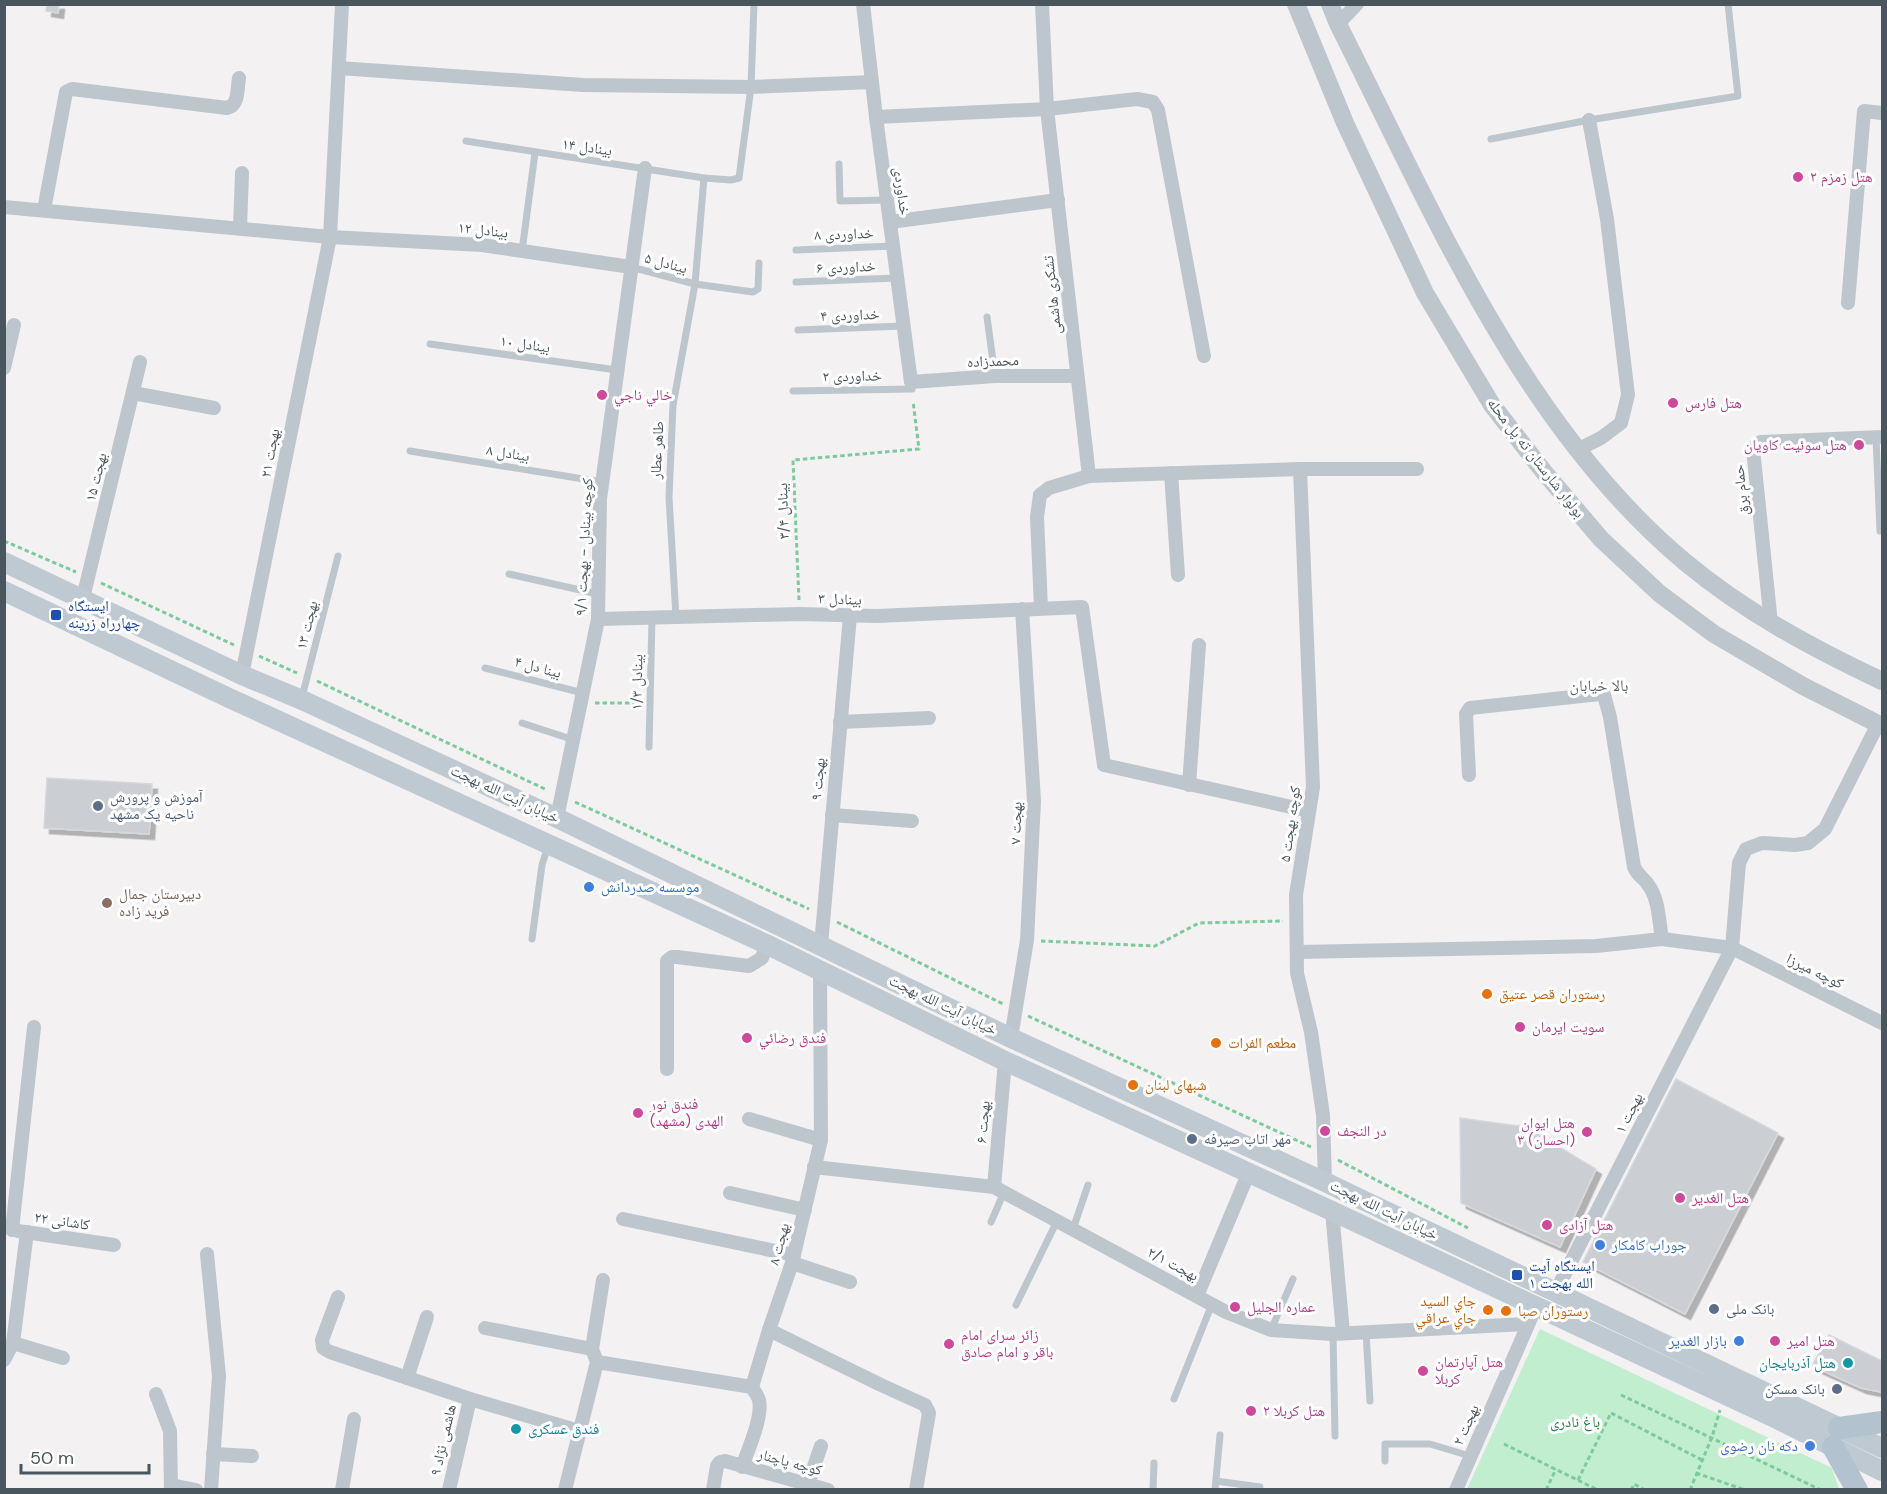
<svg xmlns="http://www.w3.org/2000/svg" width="1887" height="1494" font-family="'DM Sans','Noto Naskh Arabic',sans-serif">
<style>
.green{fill:#c2eed0}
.building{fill:#cbced3;stroke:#d5d8dc;stroke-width:1.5;filter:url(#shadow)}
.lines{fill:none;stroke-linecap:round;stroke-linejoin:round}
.path{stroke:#7cca9d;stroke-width:3;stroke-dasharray:4.5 3;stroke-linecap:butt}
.service{stroke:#bdc6cd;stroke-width:7}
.minor{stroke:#bdc6cd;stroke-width:14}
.tertiary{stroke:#bdc6cd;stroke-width:18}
.secondary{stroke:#bec9d1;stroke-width:20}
.primary{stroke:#b2c2ce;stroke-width:22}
.hotel-dot{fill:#d1479c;stroke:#fff;stroke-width:2}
.transit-dot{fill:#1a4fb4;stroke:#fff;stroke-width:2}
.service-dot{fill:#5c6f8a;stroke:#fff;stroke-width:2}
.shop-dot{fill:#3f7fe0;stroke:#fff;stroke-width:2}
.education-dot{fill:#8d6e63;stroke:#fff;stroke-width:2}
.food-dot{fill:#e8710a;stroke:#fff;stroke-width:2}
.culture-dot{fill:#0f9aa8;stroke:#fff;stroke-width:2}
.labels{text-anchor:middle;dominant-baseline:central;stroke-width:6;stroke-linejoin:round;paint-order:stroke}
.street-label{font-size:15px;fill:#49565e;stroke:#fff}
.hotel-label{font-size:15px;fill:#b23c85;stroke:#fff;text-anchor:start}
.transit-label{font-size:15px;fill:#164399;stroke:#fff;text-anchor:start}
.service-label{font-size:15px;fill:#4e5e75;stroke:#fff;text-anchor:start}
.shop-label{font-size:15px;fill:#366cbe;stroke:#fff;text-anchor:start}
.education-label{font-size:15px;fill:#785e54;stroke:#fff;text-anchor:start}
.food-label{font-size:15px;fill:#c56008;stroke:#fff;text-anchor:start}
.culture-label{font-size:15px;fill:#0d838f;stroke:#fff;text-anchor:end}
.park-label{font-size:15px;fill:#1c7d45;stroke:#fff}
.neighbourhood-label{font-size:16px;fill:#5e6265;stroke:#fff}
</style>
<defs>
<filter id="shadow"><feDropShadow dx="5.5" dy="5.5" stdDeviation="0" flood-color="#0004"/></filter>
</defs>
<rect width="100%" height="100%" fill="#f3f1f1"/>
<polygon class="green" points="1540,1329 1832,1468 1839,1489 1467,1489"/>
<g class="building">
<polygon points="47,4 59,4 58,13 46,11"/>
<polygon points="47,778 152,784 149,834 44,828"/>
<polygon points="1676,1079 1778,1133 1685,1314 1583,1262"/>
<polygon points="1460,1118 1526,1127 1596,1169 1560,1247 1461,1203"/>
<polygon points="1829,1335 1882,1361 1882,1392 1861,1388 1812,1366"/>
</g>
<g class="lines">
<g class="path">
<polyline points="4,541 76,572"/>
<polyline points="101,583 234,645"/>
<polyline points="799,600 793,460 919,449 913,401"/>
<polyline points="259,656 297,673"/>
<polyline points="317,681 547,790"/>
<polyline points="595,703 639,703"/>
<polyline points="575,802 809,909"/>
<polyline points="837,922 1003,1004"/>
<polyline points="1041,941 1155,946 1199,923 1283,921"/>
<polyline points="1028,1016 1311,1147"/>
<polyline points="1338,1160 1468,1228"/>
<polyline points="1621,1395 1819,1489"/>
<polyline points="1504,1444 1598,1490"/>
<polyline points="1696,1473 1745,1490"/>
<polyline points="1578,1480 1611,1413 1702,1460"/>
<polyline points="1546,1490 1556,1469"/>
<polyline points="1631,1490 1634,1484 1645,1490"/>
<polyline points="1690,1490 1712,1437 1720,1410"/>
</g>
<g class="service">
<polyline points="1491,139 1589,120 1738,96 1728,4"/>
<polyline points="466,141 704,178 731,180 739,178 751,87 754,4"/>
<polyline points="839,164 840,201 887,200"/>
<polyline points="796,250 893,246"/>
<polyline points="522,251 535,153"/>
<polyline points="631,267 695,284 753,292 758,289 759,263"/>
<polyline points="796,282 897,278"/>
<polyline points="987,317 995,376"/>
<polyline points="798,330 903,326"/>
<polyline points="430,344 617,370"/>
<polyline points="793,391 912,389"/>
<polyline points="1876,437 1880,531"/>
<polyline points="410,451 602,482"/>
<polyline points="509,574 598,594"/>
<polyline points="676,617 669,497 673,405 695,284 704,178"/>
<polyline points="485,668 583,693"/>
<polyline points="302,697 338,556"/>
<polyline points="522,723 574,740"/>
<polyline points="649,747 652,618"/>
<polyline points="532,939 542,865 548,846"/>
<polyline points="991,1222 1004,1192"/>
<polyline points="1073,1229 1088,1185"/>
<polyline points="1016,1305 1057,1221"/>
<polyline points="1271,1330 1293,1279"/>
<polyline points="1366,1332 1370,1401"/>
<polyline points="1333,1334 1335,1436"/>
<polyline points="1174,1399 1212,1304"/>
<polyline points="1385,1461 1385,1444 1430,1444 1470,1456"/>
<polyline points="1216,1481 1260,1487"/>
<polyline points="1153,1490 1154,1463"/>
<polyline points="1215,1490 1220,1435"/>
</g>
<g class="minor">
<polyline points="863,4 876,117 911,382 995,376 1077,376"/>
<polyline points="1042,4 1047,109 1089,476"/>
<polyline points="1338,24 1357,4"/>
<polyline points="339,68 583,85 751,87 872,82"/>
<polyline points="876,117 1047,109 1137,99 1153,102 1158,110 1204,356"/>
<polyline points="4,207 330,237 482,245 631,267"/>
<path d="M44,210L66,92L72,89L227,108C239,106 237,89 239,78"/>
<polyline points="890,222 1058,200"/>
<polyline points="240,228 242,173"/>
<polyline points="1848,303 1864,111 1882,113"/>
<polyline points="4,368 14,325"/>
<polyline points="133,393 214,408"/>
<polyline points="1577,450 1601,438 1621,423 1628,395 1607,219 1589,120"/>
<polyline points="1300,469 1313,787 1296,895 1297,973 1311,1032 1323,1115 1325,1182"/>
<polyline points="1171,473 1178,575"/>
<polyline points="83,598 140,362"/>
<polyline points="1041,608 1037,517 1040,495 1049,488 1089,476 1300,469 1417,469"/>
<polyline points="598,619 799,614 877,616 1082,607 1104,765 1309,811"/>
<polyline points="1771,623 1753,449 1756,445 1761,442 1882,437"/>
<polyline points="242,675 330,237 342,4"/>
<polyline points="840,722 929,718"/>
<path d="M1469,775L1466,714L1470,708L1600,694L1604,695L1610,717L1634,867C1639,878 1644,877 1649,886C1659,900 1659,922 1662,939"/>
<polyline points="1189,785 1199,645"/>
<polyline points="832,815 912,821"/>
<polyline points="557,818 598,619 600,499 645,168"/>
<polyline points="821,945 850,616"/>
<polyline points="1297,952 1596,946 1662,939 1732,948 1882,1023"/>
<polyline points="1011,1038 1027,940 1034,801 1022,609"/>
<polyline points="667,1069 667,961 672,957 677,957 749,966 762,958 766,944"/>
<polyline points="749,1119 821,1140"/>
<polyline points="814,1167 994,1187 1226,1312 1271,1330 1333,1334 1528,1324"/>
<polyline points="994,1187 1005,1061"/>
<polyline points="730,1193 805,1210"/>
<polyline points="1332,1211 1343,1333"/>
<polyline points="623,1219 794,1255"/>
<polyline points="12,1230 34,1027"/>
<polyline points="18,1231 114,1245"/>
<polyline points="207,1254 219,1376 211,1490"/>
<polyline points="792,1263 850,1282"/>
<polyline points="1555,1293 1732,948 1739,863 1746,849 1762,843 1795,845 1808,843 1825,829 1878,724"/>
<polyline points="1197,1296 1249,1172"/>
<polyline points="338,1297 322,1340 323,1348 330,1352 470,1399 579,1431"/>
<polyline points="485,1328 592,1349"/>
<polyline points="769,1330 881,1385 925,1405 929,1413 916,1490"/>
<polyline points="13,1343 63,1358"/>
<polyline points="4,1360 13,1343 27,1232"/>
<polyline points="597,1362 752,1387"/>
<polyline points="407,1378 427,1317"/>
<polyline points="156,1394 170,1431 171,1490"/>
<polyline points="213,1454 252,1456"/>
<path d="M742,1467C748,1450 763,1417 759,1400C758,1396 754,1391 752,1387L769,1330L792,1263L821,1140L820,971"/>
<polyline points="808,1484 821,1446"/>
<polyline points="171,1485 196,1490"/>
<polyline points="342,1490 354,1419"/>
<polyline points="449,1490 470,1399"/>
<polyline points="565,1490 597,1362 592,1349 603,1280"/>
<polyline points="713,1490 717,1466 720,1462 725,1461 828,1490"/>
<polyline points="1456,1490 1531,1318"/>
</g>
<g class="tertiary">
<polyline points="1296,4 1345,123 1425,293 1492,405 1544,472 1601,539 1660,594 1714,634 1803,686 1882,726"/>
<path d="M1330,4L1338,24C1432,210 1522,426 1685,562C1745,612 1812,648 1882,681"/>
</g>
<g class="secondary">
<polyline points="4,562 242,675 302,700 557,818 1011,1038 1325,1182 1882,1448"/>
<polyline points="4,591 229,698 766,944 1005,1061 1332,1211 1777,1419 1882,1471"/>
</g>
<g class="primary">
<polyline points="1839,1428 1882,1422"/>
<polyline points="1833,1447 1857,1490"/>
</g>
</g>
<g class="hotel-dot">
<circle cx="1798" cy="177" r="6"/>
<circle cx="602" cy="395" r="6"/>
<circle cx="1673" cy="403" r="6"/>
<circle cx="1859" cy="445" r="6"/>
<circle cx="1520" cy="1027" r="6"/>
<circle cx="747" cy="1038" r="6"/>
<circle cx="638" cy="1113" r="6"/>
<circle cx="1325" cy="1131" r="6"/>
<circle cx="1587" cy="1132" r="6"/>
<circle cx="1680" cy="1198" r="6"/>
<circle cx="1547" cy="1225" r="6"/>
<circle cx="1235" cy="1307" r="6"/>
<circle cx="1775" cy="1341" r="6"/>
<circle cx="949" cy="1344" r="6"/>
<circle cx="1423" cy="1371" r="6"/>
<circle cx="1251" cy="1411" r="6"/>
</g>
<g class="transit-dot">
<rect x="50" y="609" width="12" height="12" rx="3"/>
<rect x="1511" y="1269" width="12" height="12" rx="3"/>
</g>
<g class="service-dot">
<circle cx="98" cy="806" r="6"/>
<circle cx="1192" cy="1139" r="6"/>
<circle cx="1714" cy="1309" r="6"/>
<circle cx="1837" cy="1389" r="6"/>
</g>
<g class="shop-dot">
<circle cx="589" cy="887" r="6"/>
<circle cx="1600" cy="1245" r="6"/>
<circle cx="1739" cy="1341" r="6"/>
<circle cx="1810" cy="1446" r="6"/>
</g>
<circle class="education-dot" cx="107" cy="903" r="6"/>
<g class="food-dot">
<circle cx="1487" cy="994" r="6"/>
<circle cx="1216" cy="1043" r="6"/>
<circle cx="1133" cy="1085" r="6"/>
<circle cx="1488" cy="1310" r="6"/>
<circle cx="1506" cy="1311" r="6"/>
</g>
<g class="culture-dot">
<circle cx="1848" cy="1363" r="6"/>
<circle cx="516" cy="1429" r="6"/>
</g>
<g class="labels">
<g class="street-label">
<text transform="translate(587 147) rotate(8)">بینادل ۱۴</text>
<text transform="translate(902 191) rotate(82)">خداوردی</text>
<text transform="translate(483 230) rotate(6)">بینادل ۱۲</text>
<text transform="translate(844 234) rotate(-2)">خداوردی ۸</text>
<text transform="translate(666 263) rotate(15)">بینادل ۵</text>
<text transform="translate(846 267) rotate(-2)">خداوردی ۶</text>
<text transform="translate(1052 295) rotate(-96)">تشکری هاشمی</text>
<text transform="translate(850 315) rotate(-2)">خداوردی ۴</text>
<text transform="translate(525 344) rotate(8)">بینادل ۱۰</text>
<text transform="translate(993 361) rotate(-2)">محمدزاده</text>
<text transform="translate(852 376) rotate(-1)">خداوردی ۲</text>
<text transform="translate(657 450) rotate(-87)">طاهر عطار</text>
<text transform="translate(270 453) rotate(-79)">بهجت ۲۱</text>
<text transform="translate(508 453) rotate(9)">بینادل ۸</text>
<text transform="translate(1536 458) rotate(52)">بولوار شارستان ته پل محله</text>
<text transform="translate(96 477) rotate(-76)">بهجت ۱۵</text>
<text transform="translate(1741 490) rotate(-96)">حمام برق</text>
<text transform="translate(783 511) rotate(-92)">بینادل ۳/۴</text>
<text transform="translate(584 547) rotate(-87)">کوچه بینادل - بهجت ۹/۱</text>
<text transform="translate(840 599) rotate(2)">بینادل ۳</text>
<text transform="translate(307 625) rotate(-76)">بهجت ۱۳</text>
<text transform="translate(538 667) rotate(15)">بینا دل ۴</text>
<text transform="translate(637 682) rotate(-89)">بینادل ۱/۳</text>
<text transform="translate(818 779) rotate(-85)">بهجت ۹</text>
<text transform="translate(505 794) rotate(25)">خیابان آیت الله بهجت</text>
<text transform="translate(1016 823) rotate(-88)">بهجت ۷</text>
<text transform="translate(1290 824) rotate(-82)">کوچه بهجت ۵</text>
<text transform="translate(1815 971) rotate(26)">کوچه میرزا</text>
<text transform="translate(943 1005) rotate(26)">خیابان آیت الله بهجت</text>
<text transform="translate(1629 1113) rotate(-63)">بهجت ۱</text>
<text transform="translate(983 1122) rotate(-85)">بهجت ۶</text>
<text transform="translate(1384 1210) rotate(26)">خیابان آیت الله بهجت</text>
<text transform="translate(62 1221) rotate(8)">کاشانی ۲۲</text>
<text transform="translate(779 1244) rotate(-75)">بهجت ۸</text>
<text transform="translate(1173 1264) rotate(28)">بهجت ۲/۱</text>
<text transform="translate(1466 1425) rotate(-66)">بهجت ۲</text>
<text transform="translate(443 1440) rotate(-77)">هاشمی نژاد ۹</text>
<text transform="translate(790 1462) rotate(15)">کوچه پاچنار</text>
</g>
<g class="hotel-label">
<text x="1810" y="177">هتل زمزم ۲</text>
<text x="614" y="395">خالي ناجي</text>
<text x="1685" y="403">هتل فارس</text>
<text x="1847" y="445" text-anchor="end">هتل سوئیت کاویان</text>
<text x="1532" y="1027">سویت ایرمان</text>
<text x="759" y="1038">فندق رضائي</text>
<text x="650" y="1104">فندق نور<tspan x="650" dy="17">الهدى (مشهد)</tspan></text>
<text x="1575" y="1123" text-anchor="end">هتل ایوان<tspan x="1575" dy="17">۳ (احسان)</tspan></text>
<text x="1337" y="1131">در النجف</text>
<text x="1692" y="1198">هتل الغدیر</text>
<text x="1559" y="1225">هتل آزادی</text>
<text x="1247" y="1307">عماره الجلیل</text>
<text x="961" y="1335">زائر سرای امام<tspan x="961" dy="17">باقر و امام صادق</tspan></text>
<text x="1787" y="1341">هتل امیر</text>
<text x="1435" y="1362">هتل آپارتمان<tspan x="1435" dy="17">کربلا</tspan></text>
<text x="1263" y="1411">هتل کربلا ۲</text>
</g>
<g class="transit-label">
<text x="68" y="606">ایستگاه<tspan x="68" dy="17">چهارراه زرینه</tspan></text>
<text x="1529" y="1266">ایستگاه آیت<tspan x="1529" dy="17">الله بهجت ۱</tspan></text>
</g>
<g class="service-label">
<text x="110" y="797">آموزش و پرورش<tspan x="110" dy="17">ناحیه یک مشهد</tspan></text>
<text x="1204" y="1139">مهر اتاب صيرفه</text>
<text x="1726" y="1309">بانک ملی</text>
<text x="1825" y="1389" text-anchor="end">بانک مسکن</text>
</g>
<g class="shop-label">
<text x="601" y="887">موسسه صدردانش</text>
<text x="1612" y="1245">جوراب کامکار</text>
<text x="1727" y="1341" text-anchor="end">بازار الغدير</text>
<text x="1798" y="1446" text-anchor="end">دکه نان رضوی</text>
</g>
<g class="education-label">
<text x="119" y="894">دبیرستان جمال<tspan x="119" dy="17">فرید زاده</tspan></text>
</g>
<g class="food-label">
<text x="1499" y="994">رستوران قصر عتیق</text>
<text x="1228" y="1043">مطعم الفرات</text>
<text x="1145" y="1085">شبهای لبنان</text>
<text x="1476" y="1301" text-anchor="end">جاي السيد<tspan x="1476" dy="17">جاي عراقي</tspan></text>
<text x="1518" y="1311">رستوران صبا</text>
</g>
<g class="culture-label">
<text x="1836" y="1363">هتل آذربایجان</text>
<text x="528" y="1429" text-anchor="start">فندق عسکری</text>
</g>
<g class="park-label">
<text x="1575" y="1422">باغ نادری</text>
</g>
<g class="neighbourhood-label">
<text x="1599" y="685">بالا خیابان</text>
</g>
</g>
<rect width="1887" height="1494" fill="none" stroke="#49565e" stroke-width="12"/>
<path d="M21 1464v9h128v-9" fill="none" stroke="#49565e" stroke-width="3"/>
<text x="30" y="1464" font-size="18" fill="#49565e" stroke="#ffffff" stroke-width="4.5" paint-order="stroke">50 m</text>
</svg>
